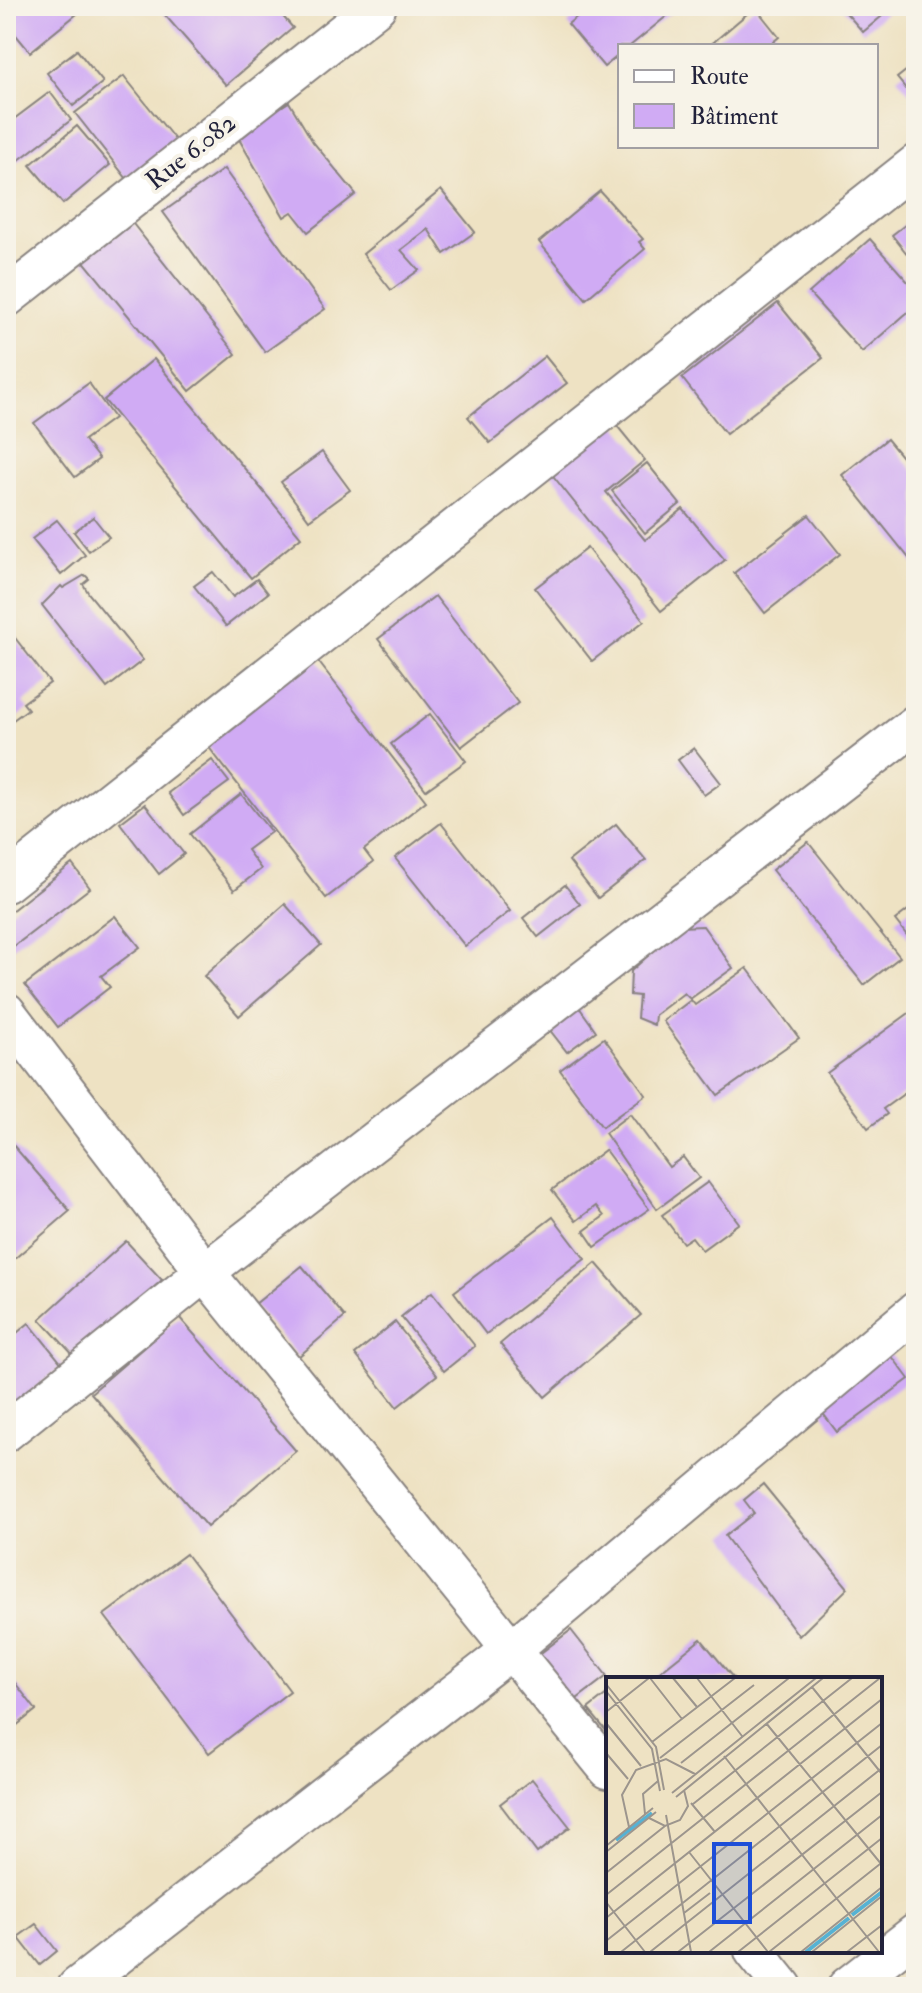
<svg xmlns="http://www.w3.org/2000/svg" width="922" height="1993" font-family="'IM FELL Double Pica',serif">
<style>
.building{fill:#d0abf4}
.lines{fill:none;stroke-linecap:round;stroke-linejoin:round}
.street-casing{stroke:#88827f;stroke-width:42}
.street{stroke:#fff;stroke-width:38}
.labels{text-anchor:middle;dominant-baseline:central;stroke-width:8;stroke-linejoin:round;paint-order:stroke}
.street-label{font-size:26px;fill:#22223b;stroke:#f7f3e8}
.inset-river{fill:none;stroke:#56b2d4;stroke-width:4}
.inset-road{fill:none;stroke:#9c958d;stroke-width:2}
.view{fill:#1d4ed8;fill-opacity:0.15;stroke:#1d4ed8;stroke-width:4}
.inset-edge{fill:none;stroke:#22223b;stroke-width:4}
</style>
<rect width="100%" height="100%" fill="#f7f3e8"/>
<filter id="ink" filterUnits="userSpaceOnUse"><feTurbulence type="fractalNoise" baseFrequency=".0125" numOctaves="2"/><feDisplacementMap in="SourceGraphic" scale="16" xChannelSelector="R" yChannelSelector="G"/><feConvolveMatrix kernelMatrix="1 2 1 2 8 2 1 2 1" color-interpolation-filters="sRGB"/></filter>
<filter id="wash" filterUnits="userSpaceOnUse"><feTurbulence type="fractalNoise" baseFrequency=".006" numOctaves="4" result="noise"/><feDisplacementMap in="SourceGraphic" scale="32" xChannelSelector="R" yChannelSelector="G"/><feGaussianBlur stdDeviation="1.8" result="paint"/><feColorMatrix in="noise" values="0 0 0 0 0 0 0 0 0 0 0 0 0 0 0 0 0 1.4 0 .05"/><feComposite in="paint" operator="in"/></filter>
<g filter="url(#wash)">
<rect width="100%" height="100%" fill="#eee2c3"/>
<g id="blocks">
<g class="building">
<polygon points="6,6 72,6 78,13 30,52 6,23"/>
<polygon points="157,6 274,6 293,28 226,85"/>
<polygon points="590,6 679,6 630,46 620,46 620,54 604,67 568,24"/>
<polygon points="840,6 894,6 863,32"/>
<polygon points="755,7 779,37 768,46 709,46"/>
<polygon points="77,50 103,82 73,106 47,73"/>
<polygon points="916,63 916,101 897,78"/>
<polygon points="124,76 176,141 127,179 75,113"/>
<polygon points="50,92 71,120 6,170 6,125"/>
<polygon points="289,102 313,142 356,194 308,232 292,212 284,217 236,134"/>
<polygon points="77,126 110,165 63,204 30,165"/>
<polygon points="224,169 325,309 265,352 163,212"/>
<polygon points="441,190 475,232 444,254 428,229 401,250 419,270 391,290 363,254"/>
<polygon points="600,191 643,239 639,242 645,249 586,299 539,242"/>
<polygon points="126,215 236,354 190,391 77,253"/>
<polygon points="914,218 916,220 916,265 892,235"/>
<polygon points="870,239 916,291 916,305 862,352 809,293"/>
<polygon points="778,303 823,358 726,434 682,378"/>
<polygon points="545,356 567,383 490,443 468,417"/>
<polygon points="154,359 301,537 251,578 104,400"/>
<polygon points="89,383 114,418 84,440 99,459 75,477 34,423"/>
<polygon points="609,416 645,460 606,492 645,540 683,509 725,560 661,611 546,467"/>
<polygon points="887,439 916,474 916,567 842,475"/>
<polygon points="322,452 350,490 309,520 281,482"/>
<polygon points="647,463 680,504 645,533 612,491"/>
<polygon points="809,515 840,554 765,613 734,573"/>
<polygon points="93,517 109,537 89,551 74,532"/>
<polygon points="57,520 85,555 61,575 32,539"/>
<polygon points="587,548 644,621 592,661 535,588"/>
<polygon points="213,572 233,597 257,579 268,593 226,626 194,586"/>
<polygon points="85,575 89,579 83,584 89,594 143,660 107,688 42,605 61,586 63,588"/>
<polygon points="435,596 518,703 461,747 378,639"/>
<polygon points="12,634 50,683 23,703 28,709 6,725 6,639"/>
<polygon points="314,656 426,801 364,850 373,862 326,898 204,741"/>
<polygon points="430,714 466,761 426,790 391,744"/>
<polygon points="694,748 721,783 704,795 678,760"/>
<polygon points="212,760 229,782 184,815 168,793"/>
<polygon points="241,794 271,832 247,850 261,869 234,890 190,834"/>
<polygon points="145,804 184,854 159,874 120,823"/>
<polygon points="441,823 510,911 465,946 395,858"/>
<polygon points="616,824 646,860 598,898 569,861"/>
<polygon points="808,842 900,957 864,985 772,870"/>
<polygon points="72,864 90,888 9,950 6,915"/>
<polygon points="565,885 580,904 538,937 523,918"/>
<polygon points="285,904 321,945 239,1016 204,976"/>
<polygon points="916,904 916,947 895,920"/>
<polygon points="115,916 140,947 101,976 110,987 58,1027 25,985"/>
<polygon points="703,926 733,968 690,999 684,993 655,1015 654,1025 637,1018 639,996 630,995 631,971 680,927"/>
<polygon points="747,968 799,1038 718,1095 663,1021 691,1000 695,1005"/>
<polygon points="579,1007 596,1031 567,1052 549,1029"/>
<polygon points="916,1008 916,1085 883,1109 887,1114 868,1128 827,1073"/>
<polygon points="604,1038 646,1095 602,1127 560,1070"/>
<polygon points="630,1114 669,1167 683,1157 699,1178 657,1209 605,1133"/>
<polygon points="6,1137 70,1211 6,1266"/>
<polygon points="605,1150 649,1209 595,1247 584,1231 604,1216 596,1206 576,1221 552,1190"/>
<polygon points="708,1182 739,1223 702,1250 692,1237 683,1243 662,1215"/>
<polygon points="553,1217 585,1259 486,1334 454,1292"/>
<polygon points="126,1241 162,1280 76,1358 40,1319"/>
<polygon points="596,1263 641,1315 545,1397 500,1344"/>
<polygon points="302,1266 345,1317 298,1357 254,1305"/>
<polygon points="432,1292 475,1346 444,1371 401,1317"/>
<polygon points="179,1317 296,1451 207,1527 91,1393"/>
<polygon points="395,1322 437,1375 397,1407 355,1354"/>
<polygon points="29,1323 63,1365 6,1412 6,1342"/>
<polygon points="888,1351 909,1379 837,1432 816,1404"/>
<polygon points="763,1484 848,1588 799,1636 725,1536 754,1513 744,1500"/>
<polygon points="186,1554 290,1691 209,1753 104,1615"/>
<polygon points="571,1630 607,1676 569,1705 533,1659"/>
<polygon points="701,1639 734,1679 651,1679"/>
<polygon points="6,1671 36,1710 6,1734"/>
<polygon points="608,1693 608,1733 588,1709"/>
<polygon points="532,1779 570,1827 537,1853 500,1804"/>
<polygon points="36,1924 57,1951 40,1965 18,1937"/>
</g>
</g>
</g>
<g filter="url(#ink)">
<use href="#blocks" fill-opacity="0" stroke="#88827f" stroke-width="2"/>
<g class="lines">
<g class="street-casing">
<g id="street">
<polyline points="6,298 377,6"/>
<polyline points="6,883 916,164"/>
<polyline points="6,1012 205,1272 608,1769"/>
<polyline points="6,1432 205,1272 916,724"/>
<polyline points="754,1951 783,1987"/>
<polyline points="77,1987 512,1649 916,1311"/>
<polyline points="847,1987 916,1933"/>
</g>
</g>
<use href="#street" class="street"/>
</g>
</g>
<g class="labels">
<g class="street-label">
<text transform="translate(191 152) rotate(-38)">Rue 6.082</text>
</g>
</g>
<g transform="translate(606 1677)">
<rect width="276" height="276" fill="#eee2c3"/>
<path class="inset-river" d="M10,163L46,136M246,238L276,215M200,275L243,241"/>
<path class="inset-road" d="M44,1L76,42M67,1L91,30M91,1L136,59M0,7L50,70L58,113M206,10L276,97M0,14L46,72L54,114M0,35L43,1M0,46L35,89M160,46L276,188M46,65L129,1M0,76L22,102M118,79L273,275M54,81L148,8M75,86L183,1M66,116L210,1M70,120L217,1M85,126L109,155M87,127L246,1M39,137L37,117L52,104M60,138L85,275M43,141L59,149L74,143L82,129L78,113M23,150L16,118L30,93L60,82L89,97M0,169L47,131M0,175L50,135M83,175L162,275M0,196L59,149M0,218L274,1M0,225L39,275M78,236L104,216M0,241L276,22M0,264L276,46M15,275L276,68M44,275L276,91M72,275L276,115M103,275L276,138M132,275L276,161M163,275L274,187M195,275L276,210M206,275L276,219M241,275L276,248"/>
<path class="view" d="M108,167H144V245H108Z"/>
<rect width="276" height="276" class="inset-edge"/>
</g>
<rect width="922" height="1993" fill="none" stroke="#f7f3e8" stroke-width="32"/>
<rect x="618" y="44" width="260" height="104" fill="#f7f3e8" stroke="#a29fa3" stroke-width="2"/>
<rect x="634" y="70" width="40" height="12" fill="#ffffff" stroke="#a29fa3" stroke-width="2"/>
<text x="690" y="84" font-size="24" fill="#22223b">Route</text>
<rect x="634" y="104" width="40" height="24" fill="#d0abf4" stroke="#a29fa3" stroke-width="2"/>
<text x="690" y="124" font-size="24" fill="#22223b">Bâtiment</text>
</svg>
